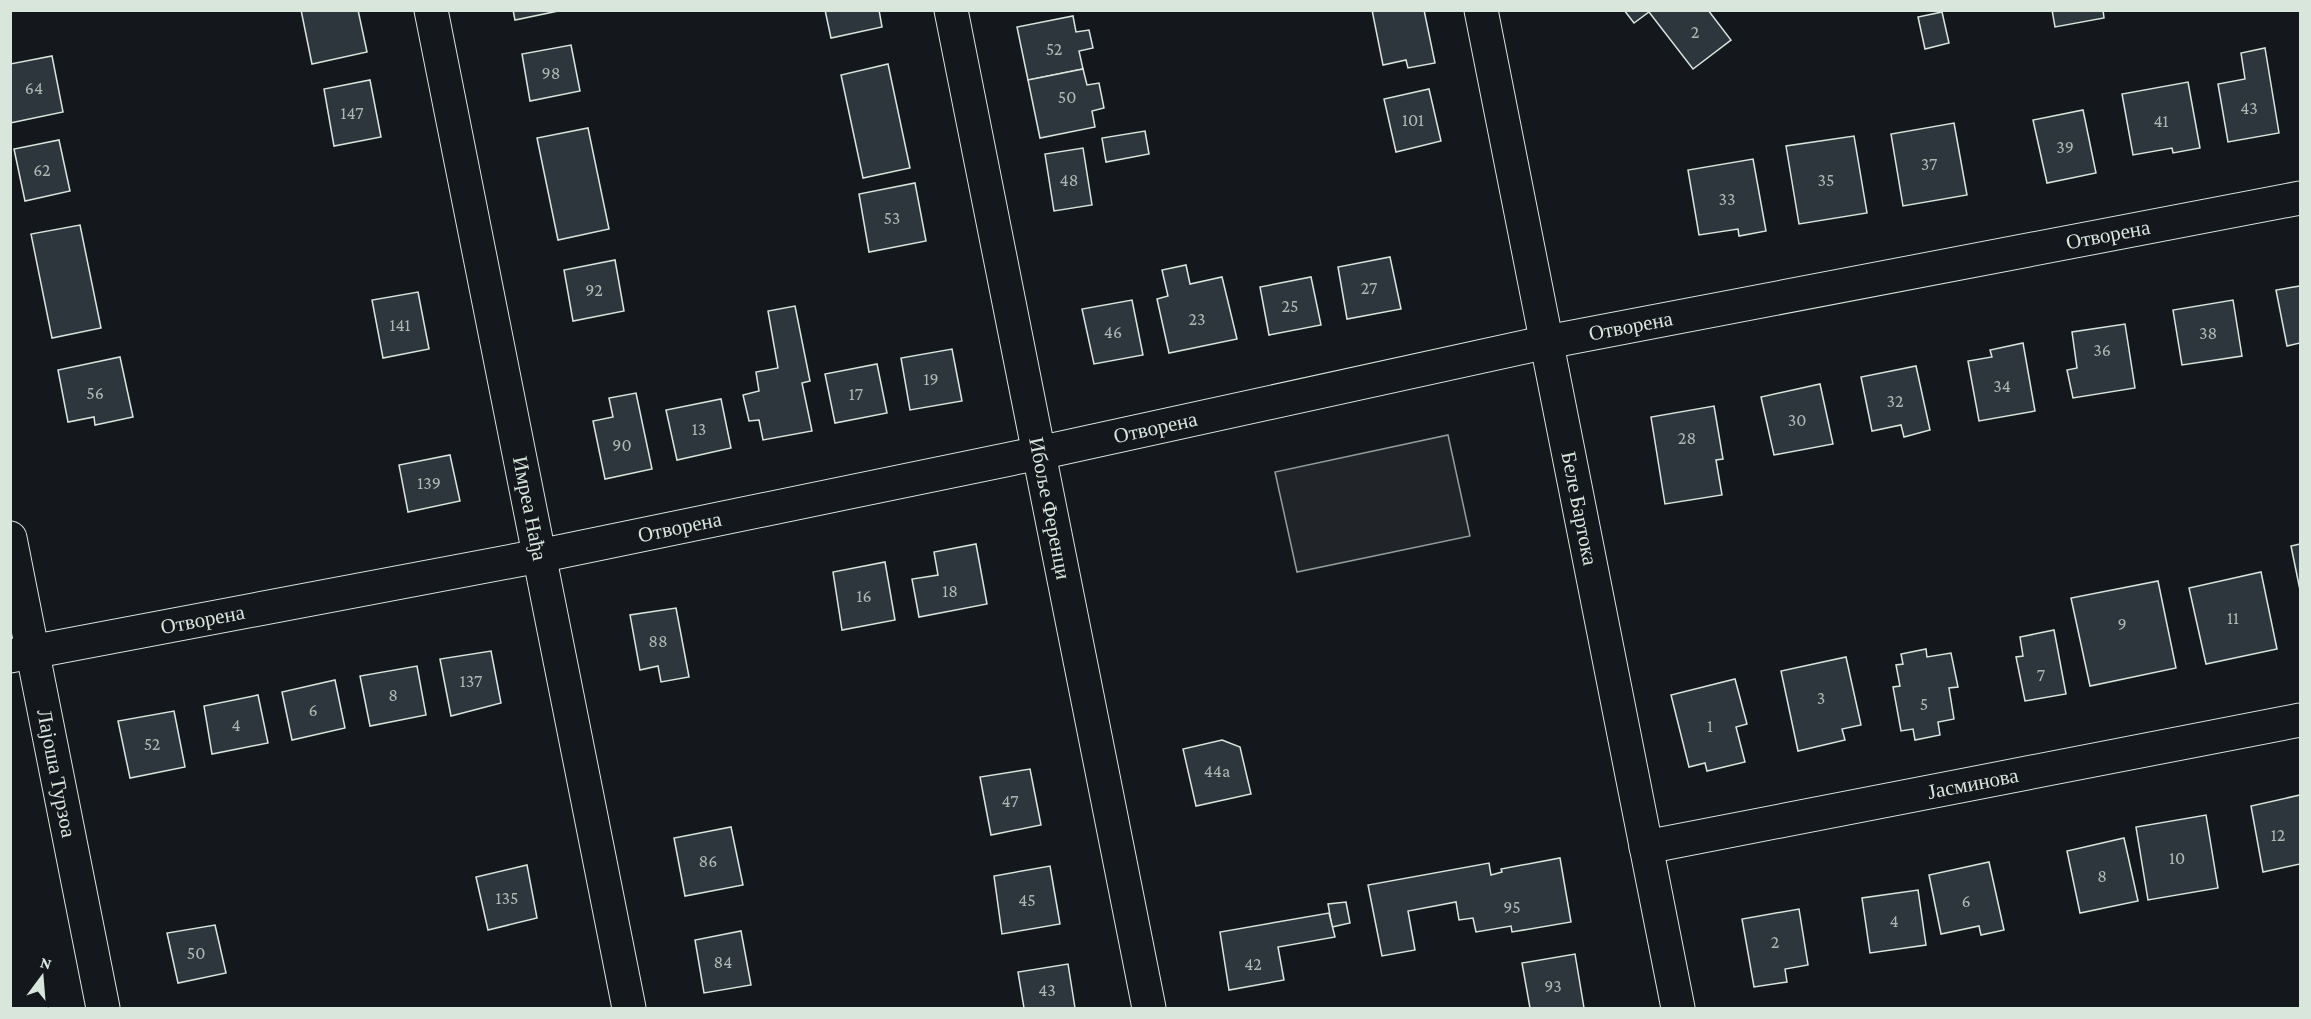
<svg xmlns="http://www.w3.org/2000/svg" width="2311" height="1019" font-family="'Crimson Pro',serif">
<style>
.green{fill:#202428;stroke:#939e99;stroke-width:1.5}
.building{fill:#2c363c;stroke:#d8e6dc;stroke-width:1.5}
.lines{fill:none;stroke-linecap:round;stroke-linejoin:round}
.street-casing{stroke:#d8e6dc;stroke-width:35}
.street{stroke:#14181c;stroke-width:33}
.labels{text-anchor:middle;dominant-baseline:central;stroke-width:4.5;stroke-linejoin:round;paint-order:stroke}
.number-label{font-size:18px;fill:#adbab4}
.street-label{font-size:21px;fill:#d8e6dc;stroke:#14181c}
</style>
<rect width="100%" height="100%" fill="#14181c"/>
<polygon class="green" points="1448,435 1470,536 1297,572 1275,472"/>
<g class="building">
<polygon points="301,10 358,10 367,52 312,64"/>
<polygon points="513,10 563,10 515,20"/>
<polygon points="825,10 879,10 882,27 831,38"/>
<polygon points="1372,10 1424,10 1435,63 1408,68 1406,60 1383,65"/>
<polygon points="1624,10 1708,10 1731,40 1693,69 1649,12 1634,23"/>
<polygon points="2052,10 2103,10 2104,18 2055,27"/>
<polygon points="1942,12 1949,43 1925,49 1918,17"/>
<polygon points="1073,16 1076,32 1089,30 1093,48 1079,51 1083,69 1028,80 1017,27"/>
<polygon points="571,45 580,91 530,101 522,54"/>
<polygon points="2265,48 2279,133 2228,142 2218,84 2245,79 2241,53"/>
<polygon points="52,56 63,112 10,123 10,64"/>
<polygon points="888,64 910,168 863,178 841,75"/>
<polygon points="1083,69 1087,85 1099,83 1104,108 1092,111 1095,127 1040,138 1028,80"/>
<polygon points="370,80 381,137 334,146 324,89"/>
<polygon points="2188,82 2200,148 2173,153 2172,148 2133,155 2122,94"/>
<polygon points="1429,89 1441,141 1396,152 1384,99"/>
<polygon points="2083,110 2096,173 2047,183 2033,120"/>
<polygon points="1954,123 1967,195 1903,206 1891,134"/>
<polygon points="588,128 609,229 558,240 537,138"/>
<polygon points="1145,131 1149,154 1106,162 1102,138"/>
<polygon points="1854,136 1867,213 1799,224 1786,146"/>
<polygon points="59,140 70,191 25,201 14,149"/>
<polygon points="1083,148 1092,205 1054,211 1045,154"/>
<polygon points="1753,159 1766,231 1739,236 1738,229 1699,235 1688,170"/>
<polygon points="915,183 926,241 869,252 859,194"/>
<polygon points="80,225 101,328 52,338 31,234"/>
<polygon points="1390,257 1401,309 1347,319 1338,267"/>
<polygon points="615,260 624,311 573,321 564,270"/>
<polygon points="1186,265 1190,284 1222,277 1237,339 1169,353 1157,299 1168,296 1162,270"/>
<polygon points="1311,277 1321,325 1269,335 1260,287"/>
<polygon points="2300,286 2300,343 2287,346 2276,290"/>
<polygon points="418,292 429,349 383,358 372,300"/>
<polygon points="1132,300 1143,355 1094,364 1082,309"/>
<polygon points="2233,300 2242,356 2182,365 2173,310"/>
<polygon points="795,306 810,381 802,383 812,431 763,440 759,420 749,421 743,395 759,391 756,372 778,368 768,311"/>
<polygon points="2125,324 2135,388 2073,398 2067,370 2077,368 2072,332"/>
<polygon points="2023,343 2035,411 1979,421 1968,361 1992,357 1990,350"/>
<polygon points="952,349 962,401 910,410 901,358"/>
<polygon points="120,357 133,417 95,425 94,417 68,422 58,370"/>
<polygon points="877,364 887,413 835,423 825,374"/>
<polygon points="1916,366 1930,430 1904,437 1901,425 1872,431 1861,377"/>
<polygon points="1820,384 1833,444 1774,455 1761,397"/>
<polygon points="636,393 652,469 605,479 593,421 613,417 609,398"/>
<polygon points="721,399 731,448 677,460 666,410"/>
<polygon points="1714,406 1723,459 1716,460 1722,495 1665,504 1651,417"/>
<polygon points="450,455 460,501 408,512 399,465"/>
<polygon points="976,544 987,604 919,617 912,579 938,575 934,552"/>
<polygon points="2300,544 2300,590 2291,546"/>
<polygon points="885,562 895,620 842,630 833,572"/>
<polygon points="2261,572 2277,649 2206,664 2189,588"/>
<polygon points="2158,581 2176,668 2090,686 2071,598"/>
<polygon points="676,608 689,677 661,682 658,666 640,670 630,615"/>
<polygon points="2054,630 2066,694 2025,701 2016,657 2023,656 2020,637"/>
<polygon points="1926,649 1927,657 1951,653 1958,687 1949,688 1954,719 1938,722 1940,735 1915,740 1913,729 1901,731 1893,687 1900,686 1896,665 1903,664 1901,654"/>
<polygon points="491,651 501,703 451,716 440,659"/>
<polygon points="1846,657 1861,725 1842,729 1845,740 1798,751 1781,671"/>
<polygon points="417,666 426,715 370,726 360,676"/>
<polygon points="1735,679 1747,724 1736,727 1745,762 1707,771 1705,763 1689,767 1671,695"/>
<polygon points="335,680 345,728 292,740 282,692"/>
<polygon points="258,695 268,743 212,754 204,706"/>
<polygon points="174,711 185,767 130,778 118,721"/>
<polygon points="1222,740 1240,747 1251,794 1196,806 1183,749"/>
<polygon points="1030,769 1041,825 991,835 980,777"/>
<polygon points="2300,795 2300,864 2263,872 2251,806"/>
<polygon points="2206,815 2218,888 2148,900 2136,827"/>
<polygon points="731,827 743,885 685,896 674,838"/>
<polygon points="2124,838 2138,901 2080,913 2067,851"/>
<polygon points="1560,858 1571,922 1512,932 1511,926 1476,932 1473,918 1459,920 1456,902 1408,911 1415,950 1382,956 1368,885 1489,863 1491,875 1502,872 1501,869"/>
<polygon points="1989,862 2004,930 1981,935 1979,926 1941,934 1929,875"/>
<polygon points="527,865 537,918 488,930 476,877"/>
<polygon points="1050,866 1060,924 1002,934 994,876"/>
<polygon points="1918,890 1926,945 1870,953 1862,898"/>
<polygon points="1346,902 1350,923 1332,927 1328,904"/>
<polygon points="1799,909 1808,965 1785,969 1787,982 1754,987 1742,919"/>
<polygon points="1329,913 1335,937 1278,947 1284,980 1229,990 1220,932"/>
<polygon points="215,925 226,973 178,983 167,933"/>
<polygon points="741,931 751,985 704,993 695,940"/>
<polygon points="1575,954 1584,1008 1530,1008 1522,963"/>
<polygon points="1068,964 1075,1008 1024,1008 1018,972"/>
</g>
<g class="lines">
<g class="street-casing">
<g id="street">
<path id="s1" d="M431,10L629,1008"/>
<path id="s2" d="M951,10L1149,1008"/>
<path id="s3" d="M1481,10L1678,1008"/>
<path id="s4" d="M10,538L103,1008"/>
<path id="s5" d="M10,656L539,556L1039,453L1547,342L2300,198"/>
<path id="s6" d="M1646,847L2300,720"/>
</g>
</g>
<use href="#street" class="street"/>
</g>
<g class="labels">
<g class="number-label">
<text x="1695" y="32">2</text>
<text x="1054" y="49">52</text>
<text x="551" y="73">98</text>
<text x="34" y="88">64</text>
<text x="1067" y="97">50</text>
<text x="2249" y="108">43</text>
<text x="352" y="113">147</text>
<text x="1413" y="120">101</text>
<text x="2161" y="121">41</text>
<text x="2065" y="147">39</text>
<text x="1929" y="164">37</text>
<text x="42" y="170">62</text>
<text x="1069" y="180">48</text>
<text x="1826" y="180">35</text>
<text x="1727" y="199">33</text>
<text x="892" y="218">53</text>
<text x="1369" y="288">27</text>
<text x="594" y="290">92</text>
<text x="1290" y="306">25</text>
<text x="1197" y="319">23</text>
<text x="400" y="325">141</text>
<text x="1113" y="332">46</text>
<text x="2208" y="333">38</text>
<text x="2102" y="350">36</text>
<text x="931" y="379">19</text>
<text x="2002" y="386">34</text>
<text x="95" y="393">56</text>
<text x="856" y="394">17</text>
<text x="1895" y="401">32</text>
<text x="1797" y="420">30</text>
<text x="699" y="429">13</text>
<text x="1687" y="438">28</text>
<text x="622" y="445">90</text>
<text x="429" y="483">139</text>
<text x="950" y="591">18</text>
<text x="864" y="596">16</text>
<text x="2233" y="618">11</text>
<text x="2122" y="624">9</text>
<text x="658" y="641">88</text>
<text x="2041" y="675">7</text>
<text x="471" y="681">137</text>
<text x="393" y="695">8</text>
<text x="1821" y="698">3</text>
<text x="1924" y="704">5</text>
<text x="313" y="710">6</text>
<text x="236" y="725">4</text>
<text x="1710" y="726">1</text>
<text x="152" y="744">52</text>
<text x="1217" y="771">44a</text>
<text x="1010" y="801">47</text>
<text x="2278" y="835">12</text>
<text x="2177" y="858">10</text>
<text x="708" y="861">86</text>
<text x="2102" y="876">8</text>
<text x="507" y="898">135</text>
<text x="1027" y="900">45</text>
<text x="1966" y="901">6</text>
<text x="1512" y="907">95</text>
<text x="1894" y="921">4</text>
<text x="1775" y="942">2</text>
<text x="196" y="953">50</text>
<text x="723" y="962">84</text>
<text x="1253" y="964">42</text>
<text x="1553" y="986">93</text>
<text x="1047" y="990">43</text>
</g>
<g class="street-label">
<text stroke="none"><textPath href="#s5" startOffset="2140">Отворена</textPath></text>
<text stroke="none"><textPath href="#s5" startOffset="1654">Отворена</textPath></text>
<text stroke="none"><textPath href="#s5" startOffset="1168">Отворена</textPath></text>
<text stroke="none"><textPath href="#s1" startOffset="508">Имреа Нађа</textPath></text>
<text stroke="none"><textPath href="#s2" startOffset="508">Ибоље Ференци</textPath></text>
<text stroke="none"><textPath href="#s3" startOffset="508">Беле Бартока</textPath></text>
<text stroke="none"><textPath href="#s5" startOffset="682">Отворена</textPath></text>
<text stroke="none"><textPath href="#s5" startOffset="196">Отворена</textPath></text>
<text stroke="none"><textPath href="#s4" startOffset="240">Лајоша Турзоа</textPath></text>
<text stroke="none"><textPath href="#s6" startOffset="333">Јасминова</textPath></text>
</g>
</g>
<rect width="2311" height="1019" fill="none" stroke="#d8e6dc" stroke-width="24"/>
<g transform="translate(42 977) rotate(16)" stroke="#14181c" stroke-width="4.5" paint-order="stroke">
<path d="M0-4.5L10 22L0 15L-10 22Z" fill="#d8e6dc"/>
<text y="-9" font-size="16" font-weight="bold" text-anchor="middle" fill="#d8e6dc">N</text>
</g>
</svg>
